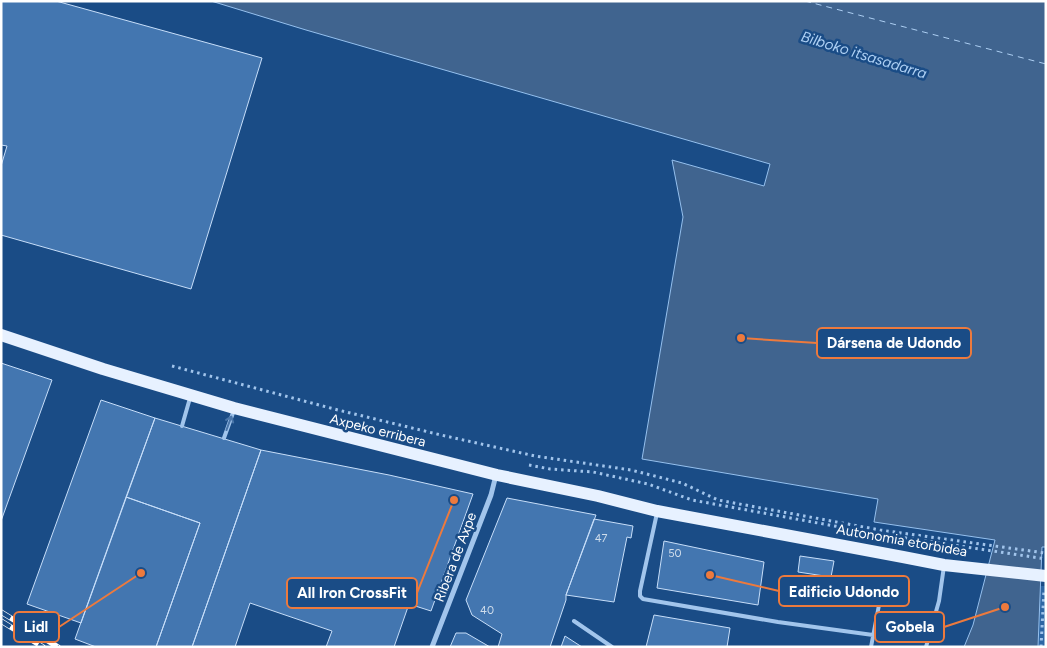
<svg xmlns="http://www.w3.org/2000/svg" width="1047" height="648" font-family="Figtree,sans-serif">
<style>
.green{fill:#2d66a4}
.water{fill:#40648f;stroke:#95c0ee}
.lines{fill:none;stroke-linecap:round;stroke-linejoin:round}
.ferry{stroke:#adcff3;stroke-width:1;stroke-dasharray:6 5;stroke-linecap:butt}
.building{fill:#4376b0;stroke:#c7def9}
.path{stroke:#a2c5ec;stroke-width:3;stroke-dasharray:2.5 4;stroke-linecap:butt}
.lane{stroke:#a2c5ec;stroke-width:4}
.street{stroke:#a2c5ec;stroke-width:5}
.primary{stroke:#e7f1ff;stroke-width:12}
.rail-casing{stroke:#fff;stroke-width:5.5}
.rail{stroke:#1a4c86;stroke-width:4;stroke-dasharray:11;stroke-linecap:butt}
.oneway{stroke:#4a76aa}
.labels{text-anchor:middle;stroke-width:5;stroke-linejoin:round;paint-order:stroke}
.number-label{font-size:11px;fill:#d0ddeb}
.street-label{font-size:14px;fill:#fff;stroke:#1a4c86}
.water-label{font-size:15px;font-style:italic;fill:#adcff3;stroke:#1a4c86}
.leader{fill:none;stroke:#ed7a3d;stroke-width:2}
.callout-dot{fill:#ed7a3d;stroke:#1a4c86;stroke-width:2}
.callout{fill:#1a4c86;stroke:#ed7a3d;stroke-width:2}
.callout-label{font-size:15px;text-anchor:middle;font-weight:bold;fill:#fff}
</style>
<rect width="100%" height="100%" fill="#1a4c86"/>
<!-- green -->
<path class="green" d="M 1040,586 L 1046,586 L 1046,647 L 1038,647 Z"/>
<!-- water -->
<path class="water" d="M 211,1 L 1046,1 L 1046,547 L 1042,547 L 1038,647 L 964,647 L 973,625 L 995,540 L 874,522 L 878,499 L 642,459 L 683,217 L 672,160 L 764,186 L 770,164 L 306,30 Z"/>
<g class="lines">
<!-- ferry -->
<path class="ferry" d="M 805,1 L 1046,64"/>
</g>
<!-- building -->
<path class="building" d="M 1,1 L 56,1 L 262,58 L 191,289 L 1,235 L 1,166 L 7,146 L 1,145 Z
M 1,363 L 52,380 L 1,521 Z
M 101,400 L 155,418 L 81,623 L 27,604 Z
M 155,418 L 261,450 L 192,647 L 156,647 L 200,523 L 126,497 Z
M 261,450 L 389,475 L 473,494 L 431,611 L 409,604 L 394,647 L 326,647 L 332,631 L 250,603 L 235,647 L 192,647 Z
M 126,497 L 200,523 L 156,647 L 96,647 L 75,639 Z
M 507,498 L 596,515 L 566,595 L 566,600 L 550,647 L 498,647 L 502,634 L 472,615 L 466,600 Z
M 594,519 L 633,526 L 631,538 L 627,537 L 614,602 L 566,595 Z
M 664,541 L 764,562 L 758,605 L 657,588 Z
M 800,556 L 834,561 L 831,577 L 798,572 Z
M 654,615 L 730,628 L 727,647 L 646,647 Z
M 456,633 L 466,633 L 490,647 L 450,647 Z
M 565,636 L 582,647 L 561,647 Z"/>
<g class="lines">
<!-- path -->
<path class="path" d="M 172,366 L 338,410 L 441,435 L 535,456 L 631,470 L 682,483 L 718,500 L 880,530 L 1045,553
M 529,465 L 550,469 L 593,472 L 648,484 L 692,500 L 873,533 L 1046,559
M 1041,647 L 1044,590"/>
<!-- lane -->
<path class="lane" d="M 182,426 L 190,398
M 224,438 L 234,410
M 657,513 L 640,591 L 640,596 L 643,599 L 778,622 L 873,635
M 574,621 L 612,647
M 871,647 L 883,584
M 926,647 L 939,601 L 944,566"/>
<!-- street -->
<path class="street" d="M 432,647 L 491,495 L 496,475"/>
<!-- primary -->
<path class="primary" d="M 1,335 L 103,369 L 234,408 L 497,475 L 598,496 L 657,511 L 903,557 L 944,565 L 1046,576"/>
<defs>
<path id="rail" d="M 1,612 L 58,647
M 1,621 L 43,647"/>
</defs>
<!-- rail casing -->
<use href="#rail" class="rail-casing"/>
<!-- rail -->
<use href="#rail" class="rail"/>
</g>
<!-- one-way arrows -->
<defs><path id="oneway-shaft" d="M-6 0H5M1.5-3L5.5 0L1.5 3" fill="none" stroke-width="1.6" stroke-linecap="round" stroke-linejoin="round" transform="scale(1.25)"/></defs>
<use class="oneway" href="#oneway-shaft" transform="translate(229 423) rotate(-70)"/>
<g class="labels">
<!-- number labels -->
<g class="number-label">
<text x="601" y="542">47</text>
<text x="675" y="557">50</text>
<text x="487" y="614">40</text>
</g>
<!-- street labels -->
<g class="street-label">
<text transform="translate(378 430) rotate(14)" y="5">Axpeko erribera</text>
<text transform="translate(902 540) rotate(10)" y="5">Autonomia etorbidea</text>
<text transform="translate(455 557) rotate(-69)" y="5">Ribera de Axpe</text>
</g>
<!-- water labels -->
<g class="water-label">
<text transform="translate(864 55) rotate(17)" y="5">Bilboko itsasadarra</text>
</g>
</g>
<!-- callouts -->
<path class="leader" d="M741 338L817 343M710 575L779 591M454 500L417 593M1005 607L944 627M141 573L59 627"/>
<g class="callout-dot">
<circle cx="741" cy="338" r="5"/>
<circle cx="710" cy="575" r="5"/>
<circle cx="454" cy="500" r="5"/>
<circle cx="1005" cy="607" r="5"/>
<circle cx="141" cy="573" r="5"/>
</g>
<g class="callout">
<rect x="817" y="328" width="154" height="30" rx="5"/>
<rect x="779" y="576" width="130" height="30" rx="5"/>
<rect x="287" y="578" width="130" height="30" rx="5"/>
<rect x="875" y="612" width="69" height="30" rx="5"/>
<rect x="14" y="612" width="45" height="30" rx="5"/>
</g>
<g class="callout-label">
<text x="894" y="348">Dársena de Udondo</text>
<text x="844" y="597">Edificio Udondo</text>
<text x="352" y="598">All Iron CrossFit</text>
<text x="910" y="632">Gobela</text>
<text x="36" y="632">Lidl</text>
</g>
<!-- border -->
<rect width="1047" height="648" fill="none" stroke="#ffffff" stroke-width="5"/>
</svg>
